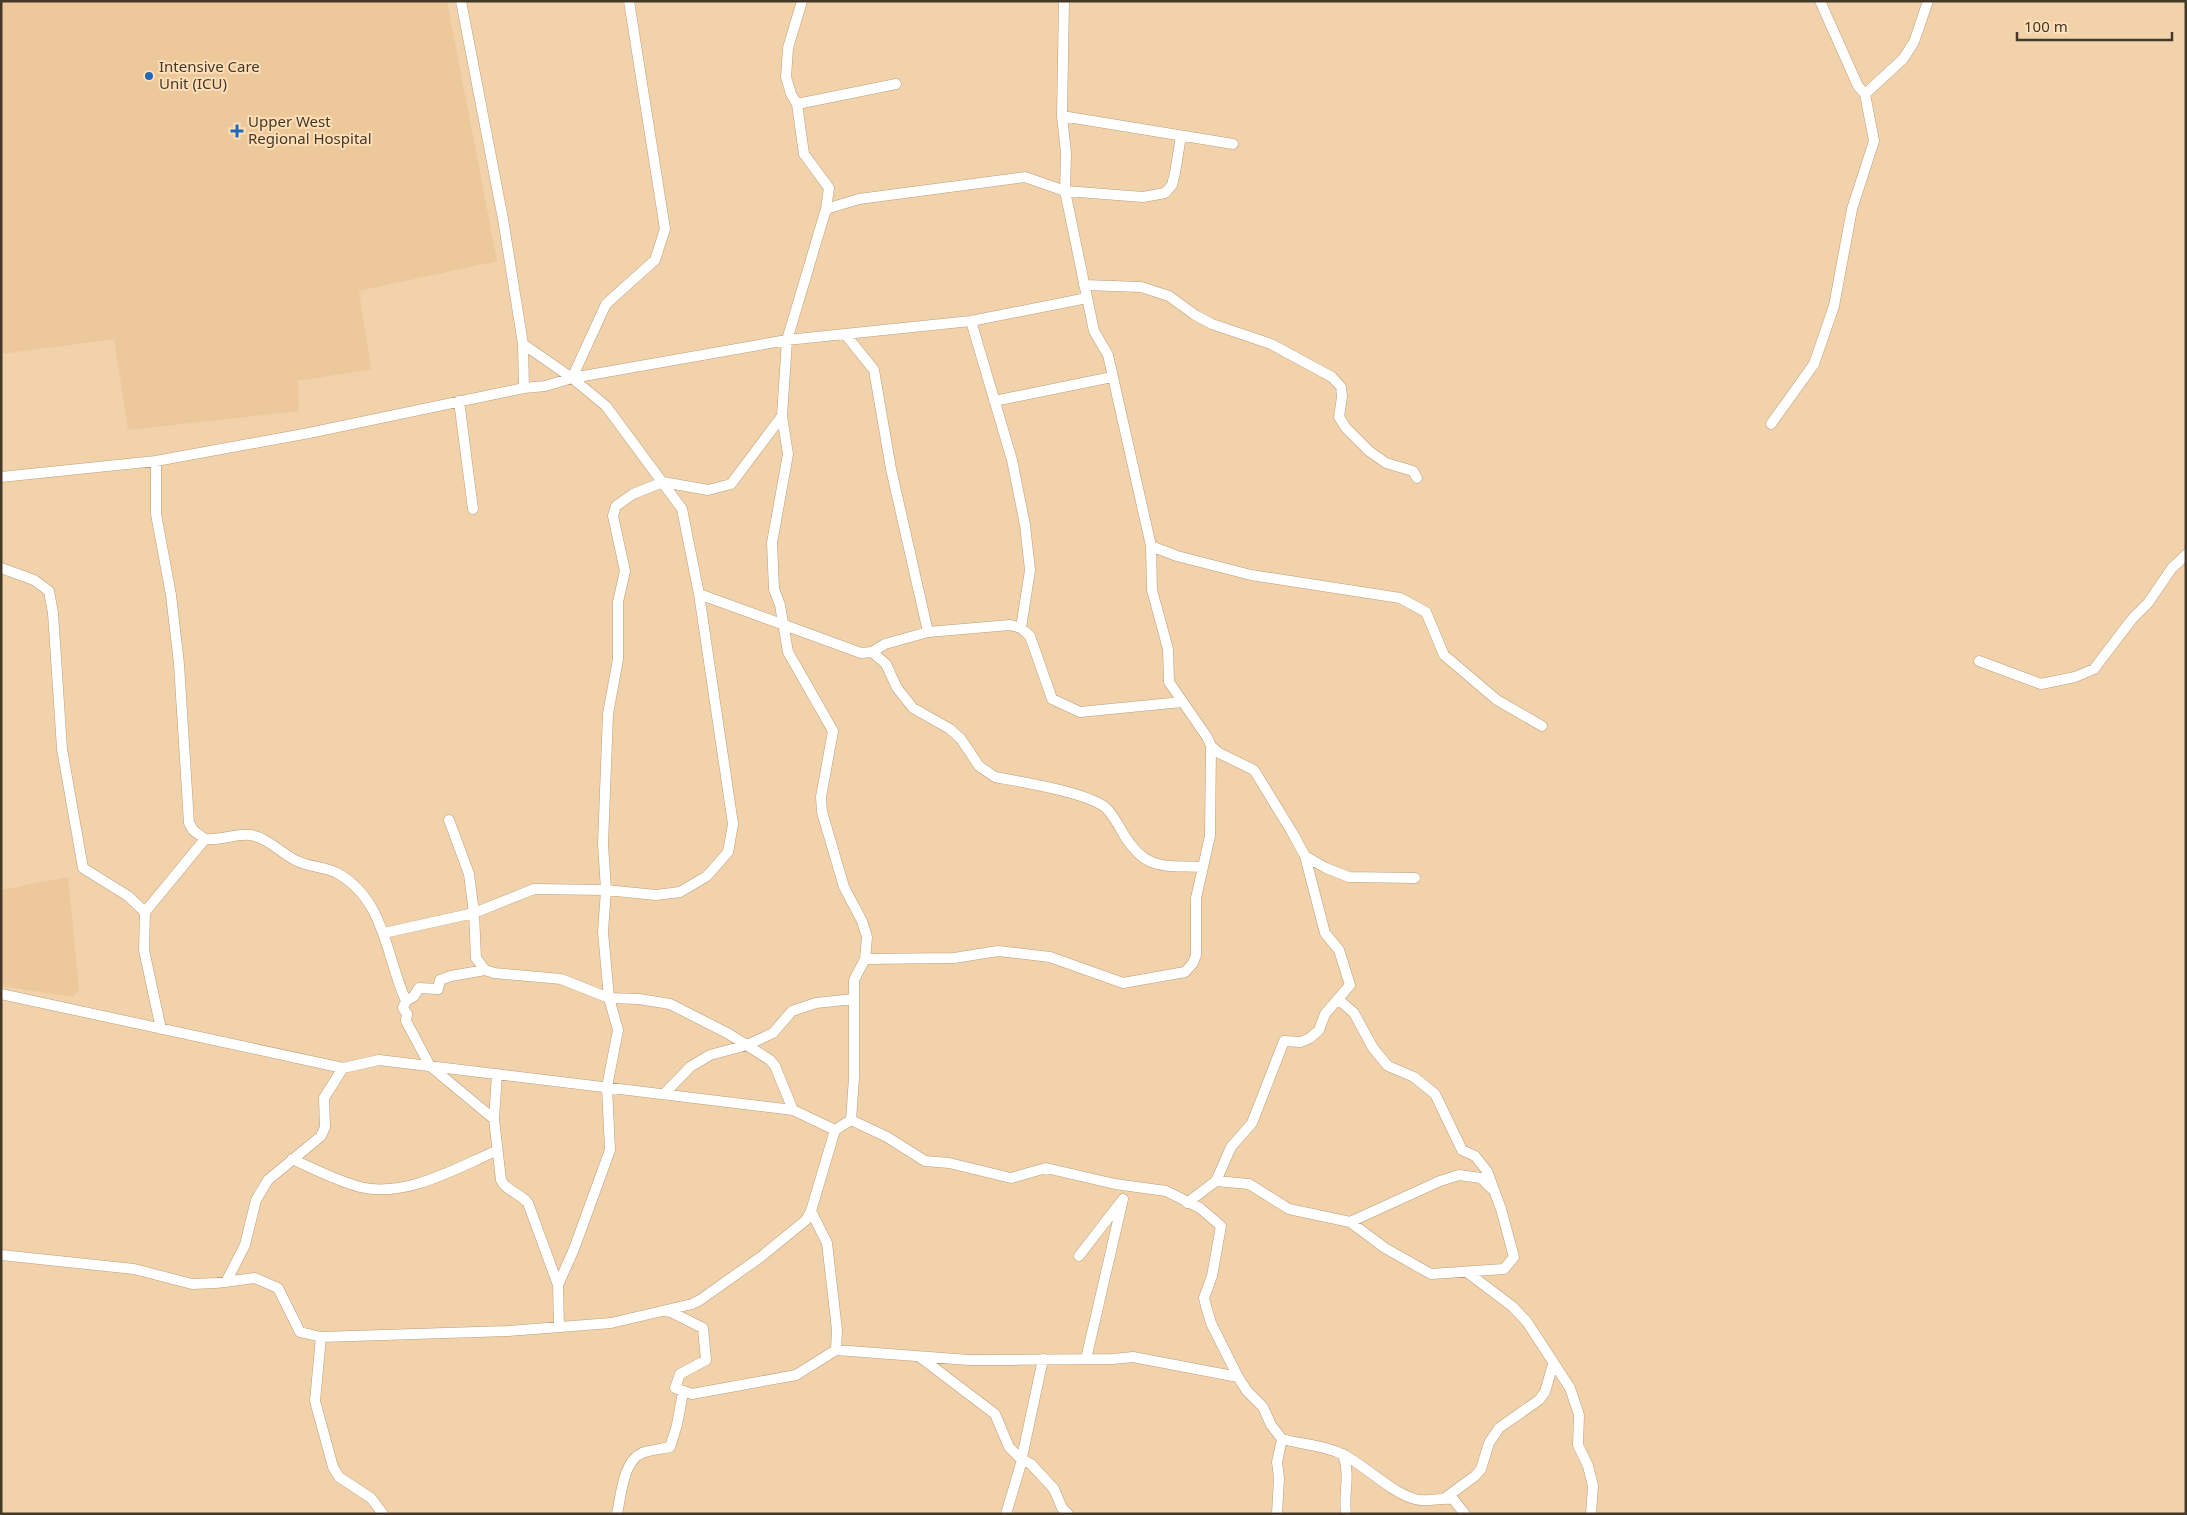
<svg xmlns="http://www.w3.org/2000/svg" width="2187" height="1515" font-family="'Noto Sans',sans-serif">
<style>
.built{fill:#ecc89b}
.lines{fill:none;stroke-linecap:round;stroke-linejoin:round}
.minor-casing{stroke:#bb9e79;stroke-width:11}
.minor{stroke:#fff;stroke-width:10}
.poi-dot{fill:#1d6bba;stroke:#fedfb8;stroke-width:2}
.labels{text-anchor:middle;stroke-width:4;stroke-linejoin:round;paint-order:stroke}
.poi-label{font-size:15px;fill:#443829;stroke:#fedfb8;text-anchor:start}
</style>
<rect width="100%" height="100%" fill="#f1d2ab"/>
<!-- built -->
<path class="built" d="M 1,1 L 447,1 L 497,261 L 359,291 L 371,369 L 298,381 L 299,411 L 128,430 L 114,339 L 1,354 Z
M 68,877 L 79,989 L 73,997 L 1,986 L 1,890 Z"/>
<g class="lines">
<defs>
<path id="minor" d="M 461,1 L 503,219 L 523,344 L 524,388
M 802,1 L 788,48 L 786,77 L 791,94 L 797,104 L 804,154 L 829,188 L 826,209 L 787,340 L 782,416 L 788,454 L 772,543 L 774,589 L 780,605 L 788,652 L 833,731 L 821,797 L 822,812 L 844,887 L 862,921 L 867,937 L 865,959 L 854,980 L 854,1078 L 851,1120
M 1064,1 L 1062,116 L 1066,153 L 1065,191 L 1094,331 L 1108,355 L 1151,546 L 1152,590 L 1168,649 L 1169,682 L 1207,737 L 1211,746 L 1219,753 L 1254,770 L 1292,832 L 1305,856 L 1325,933 L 1339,950 L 1350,985
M 1865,94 L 1903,59 L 1914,42 L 1928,1
M 797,104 L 896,84
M 1062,116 L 1233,144
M 826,209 L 859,199 L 1025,177 L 1065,191 L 1143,197 L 1165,193 L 1172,185 L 1175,173 L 1181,136
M 1084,285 L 1141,287 L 1169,296 L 1195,315 L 1212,324 L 1271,344 L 1332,377 L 1341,387 L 1342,397 L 1339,417 L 1346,428 L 1369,451 L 1386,463 L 1413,471 L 1417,478
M 971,321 L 1012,460 L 1025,525 L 1030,570 L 1021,628
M 845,334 L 874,370 L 891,469 L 928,632
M 572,378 L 606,304 L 655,260 L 665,229 L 629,1
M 459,401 L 473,509
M 994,401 L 1112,377
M 1771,424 L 1814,364 L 1834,306 L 1852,209 L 1874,141 L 1865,94 L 1858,86 L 1820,1
M 156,461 L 156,514 L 171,595 L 179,664 L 189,823 L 193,830 L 205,839
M 1,477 L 156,461 L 309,433 L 524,388 L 545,386 L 572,378 L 787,340 L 971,321 L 1087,298
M 1151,546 L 1177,556 L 1251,575 L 1400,598 L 1426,612 L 1444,655 L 1497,700 L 1542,726
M 1,568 L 34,580 L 49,591 L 53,613 L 62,749 L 83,868 L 128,896 L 145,912 L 144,950 L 161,1029
M 699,594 L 861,653 L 872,652 L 885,644 L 928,632 L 1010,625 L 1021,628 L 1030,636 L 1052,699 L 1080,712 L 1182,702
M 872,652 L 886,664 L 897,688 L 913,708 L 950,729 L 961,739 L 979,766 L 995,777 C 1022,782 1085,792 1105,807 C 1113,814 1119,826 1124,835 C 1147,872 1164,865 1203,867
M 1979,661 L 2041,684 L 2075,677 L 2094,669 L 2132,619 L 2148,603 L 2172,568 L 2186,555
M 449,820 L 469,874 L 474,913 L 476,958 L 485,970 L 494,973 L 561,979 L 609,998 L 639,999 L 670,1004 L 729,1034 L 770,1060 L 775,1066 L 793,1110
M 1305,856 L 1326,868 L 1349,877 L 1415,878
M 145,912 L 205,839 C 220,841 236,833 251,835 C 268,838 282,854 297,861 C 310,867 325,867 337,873 C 385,899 386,957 406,1001
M 384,933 L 474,913 L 534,889 L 606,890 L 656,895 L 680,892 L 707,876 L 728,852 L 733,824 L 699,594 L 682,509 L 606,406 L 572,378 L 523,344
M 865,959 L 954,958 L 998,951 L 1050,957 L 1123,983 L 1185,972 L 1193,963 L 1196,955 L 1196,898 L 1210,836 L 1211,746
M 485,970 L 451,976 L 440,980 L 438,989 L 419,988 L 414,996 L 406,1001 L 403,1008 L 407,1014 L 406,1021 L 430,1066 L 494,1119
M 1,994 L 343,1068 L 379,1060 L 793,1110 L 835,1130
M 497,1074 L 494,1119 L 501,1180 C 506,1191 520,1193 528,1203 L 558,1285
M 664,1094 L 690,1067 L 710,1055 L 747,1045 L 773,1033 L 792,1011 L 816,1003 L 854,999
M 851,1120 L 887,1137 L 925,1161 L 949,1163 L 1011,1178 L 1046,1168 L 1115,1184 L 1166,1191 L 1200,1208 L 1221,1226 L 1212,1276 L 1204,1298 L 1206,1306 L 1211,1323 L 1238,1377 L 1247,1391 L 1263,1407 L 1271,1425 L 1282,1439 L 1277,1462 L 1279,1478 L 1277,1514
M 292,1159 C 314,1169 337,1181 360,1187 C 406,1198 454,1169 496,1151
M 1187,1203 L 1216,1181 L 1231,1147 L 1252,1123 L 1284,1041 L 1301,1042 L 1310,1038 L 1319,1030 L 1325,1014 L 1350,985 L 1338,999 L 1354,1013 L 1373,1048 L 1388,1066 L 1414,1077 L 1435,1094 L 1462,1150 L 1475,1156 L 1487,1171 L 1501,1209 L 1514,1257 L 1504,1269 L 1431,1274 L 1385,1248 L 1350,1222 L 1289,1209 L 1249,1184 L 1216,1181
M 1350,1222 L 1440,1181 L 1459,1175 L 1481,1178 L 1492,1189
M 1,1255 L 134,1269 L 192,1284 L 216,1283 L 255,1278 L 278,1288 L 300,1332 L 321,1337 L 508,1331 L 611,1323 L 692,1304 L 700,1300 L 762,1256 L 806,1220 L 811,1211 L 835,1130 L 851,1120
M 1079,1256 L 1120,1203
M 1467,1272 L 1513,1307 L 1527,1322 L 1570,1388 L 1579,1415 L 1578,1445 L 1588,1466 L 1593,1486 L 1591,1514
M 226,1282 L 245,1245 L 256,1200 L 268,1180 L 321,1136 L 325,1127 L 324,1098 L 343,1068
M 664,1311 L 671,1312 L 703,1328 L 706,1360 L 680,1374 L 675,1388 L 692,1394 L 796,1375 L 836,1350 L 837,1330 L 827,1243 L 811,1211
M 559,1326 L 558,1285 L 574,1249 L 610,1150 L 607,1087 L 618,1030 L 609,998 L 603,932 L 606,890 L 603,844 L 608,714 L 618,659 L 618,602 L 625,571 L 613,516 L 616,506 L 633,494 L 663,482 L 708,490 L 731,484 L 782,416
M 321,1337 L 315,1401 L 333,1467 L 339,1477 L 371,1498 L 383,1514
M 836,1350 L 969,1360 L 1113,1359 L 1133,1357 L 1238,1377
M 920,1357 L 995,1414 L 1009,1447 L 1021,1459 L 1031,1464 L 1054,1489 L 1062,1508 L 1068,1514
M 1086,1359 L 1123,1199
M 1282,1439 C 1304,1445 1325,1445 1346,1456 C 1366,1467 1394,1494 1415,1499 C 1427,1503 1440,1497 1453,1499 L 1465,1514
M 1343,1454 C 1351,1479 1343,1490 1346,1514
M 1445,1498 L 1475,1476 L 1481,1469 L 1489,1443 L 1499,1428 L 1539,1400 L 1545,1392 L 1553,1364
M 617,1514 C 621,1496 623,1461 642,1453 C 650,1450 661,1449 670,1447 L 677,1425 L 683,1392
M 1006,1514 L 1020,1467 L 1043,1359"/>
</defs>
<!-- minor casing -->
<use href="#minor" class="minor-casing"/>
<!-- minor -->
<use href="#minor" class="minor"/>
</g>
<!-- markers -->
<g class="poi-dot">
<circle cx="149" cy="76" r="5"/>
<path d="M234.5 123.5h5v5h5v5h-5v5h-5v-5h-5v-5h5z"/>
</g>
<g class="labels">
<!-- poi labels -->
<g class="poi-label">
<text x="159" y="72">Intensive Care<tspan x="159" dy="17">Unit (ICU)</tspan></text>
<text x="248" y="127">Upper West<tspan x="248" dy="17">Regional Hospital</tspan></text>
</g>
</g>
<!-- border -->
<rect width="2187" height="1515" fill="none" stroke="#443829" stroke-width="5"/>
<!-- scale -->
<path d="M2017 32v8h155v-8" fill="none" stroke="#443829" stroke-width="2.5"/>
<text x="2024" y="32" font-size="15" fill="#443829" stroke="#fedfb8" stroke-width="4" paint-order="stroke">100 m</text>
</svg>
